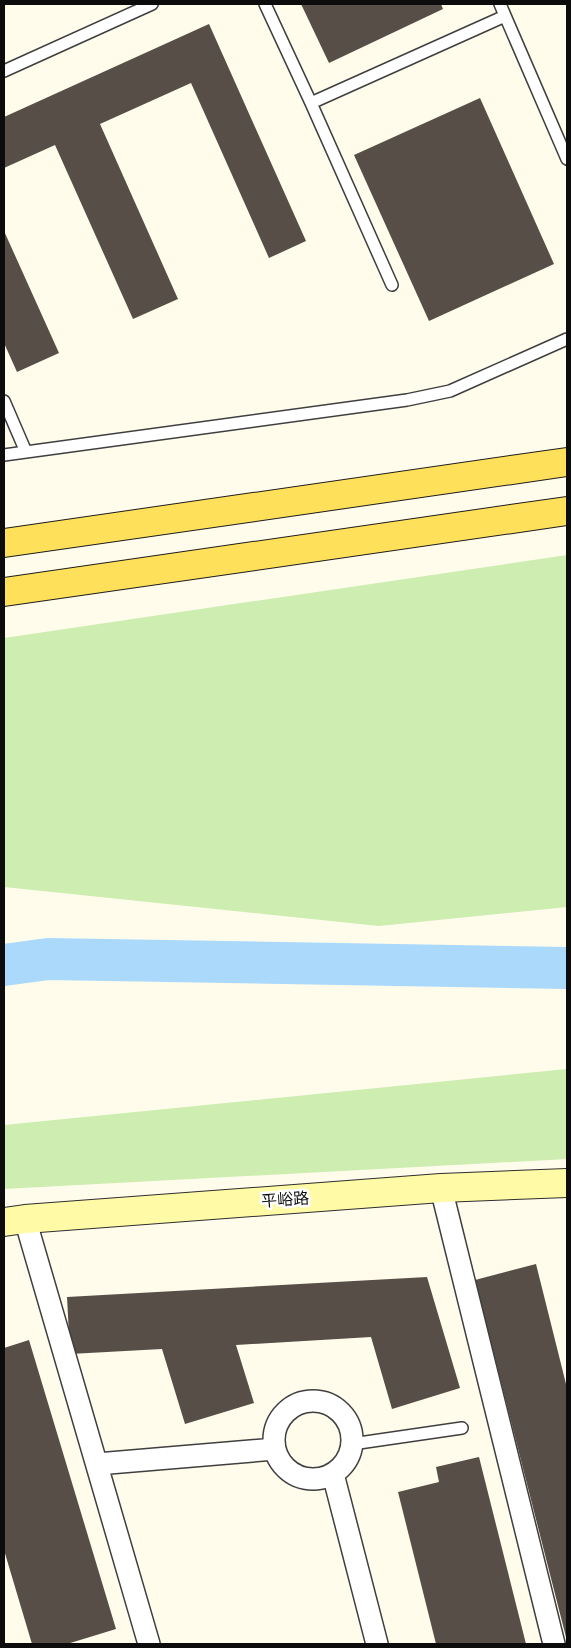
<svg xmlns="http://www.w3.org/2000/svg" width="571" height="1648" font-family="'Times New Roman','Noto Sans SC',serif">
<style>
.green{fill:#cdedb1}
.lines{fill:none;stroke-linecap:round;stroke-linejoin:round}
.river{stroke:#aad9fc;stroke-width:42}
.building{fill:#564e47}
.lane-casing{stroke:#3f3f3f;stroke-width:14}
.street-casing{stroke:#3f3f3f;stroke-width:24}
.secondary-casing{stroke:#2e2e2e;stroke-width:30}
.primary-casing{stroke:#1d1d1d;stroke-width:30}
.lane{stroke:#fff;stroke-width:11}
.street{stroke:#fff;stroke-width:21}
.secondary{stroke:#fffaa6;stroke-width:28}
.primary{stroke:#ffe05b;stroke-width:28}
.labels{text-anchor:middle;stroke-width:5;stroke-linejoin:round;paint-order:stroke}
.street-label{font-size:16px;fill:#0c0c0c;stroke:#fff}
</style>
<rect width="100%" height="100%" fill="#fffceb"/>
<!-- green -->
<path class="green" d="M 567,555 L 567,907 L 379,926 L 4,887 L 4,638 Z
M 567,1069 L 567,1159 L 4,1189 L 4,1125 Z"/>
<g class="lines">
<!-- river -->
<path class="river" d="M 4,965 L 48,959 L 567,968"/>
</g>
<!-- building -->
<path class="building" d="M 301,4 L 441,4 L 443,9 L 329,63 Z
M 209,24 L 306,241 L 269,258 L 191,83 L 100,124 L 178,299 L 133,319 L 55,145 L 4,168 L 4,117 Z
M 480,98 L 554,264 L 429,321 L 354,155 Z
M 4,231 L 59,353 L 17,372 L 4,343 Z
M 536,1264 L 567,1388 L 567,1641 L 475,1280 Z
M 427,1277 L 460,1388 L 392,1409 L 371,1337 L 236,1345 L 254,1403 L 185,1424 L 162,1349 L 70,1354 L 67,1297 Z
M 29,1340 L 116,1629 L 67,1644 L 32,1644 L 4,1550 L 4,1348 Z
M 479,1457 L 526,1644 L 436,1644 L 398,1492 L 439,1482 L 436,1467 Z"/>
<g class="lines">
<defs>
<path id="lane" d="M 265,4 L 311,103 L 392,285
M 500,4 L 567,159
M 4,71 L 152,4
M 311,103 L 505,16
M 4,401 L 26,452
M 4,455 L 407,400 L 450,391 L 567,339
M 352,1444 L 462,1428"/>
<path id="street" d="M 441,1188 L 554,1644
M 25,1219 L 149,1644
M274 1440a39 39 0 1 1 78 0a39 39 0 1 1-78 0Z
M 97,1464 L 275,1449
M 333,1474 L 377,1644"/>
<path id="secondary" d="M 4,1222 L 25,1219 L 441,1188 L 567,1183"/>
<path id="primary" d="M 4,543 L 567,462
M 4,592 L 567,511"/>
</defs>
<!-- lane casing -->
<use href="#lane" class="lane-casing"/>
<!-- street casing -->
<use href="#street" class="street-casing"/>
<!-- secondary casing -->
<use href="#secondary" class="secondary-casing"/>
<!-- primary casing -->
<use href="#primary" class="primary-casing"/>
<!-- lane -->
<use href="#lane" class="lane"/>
<!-- street -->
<use href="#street" class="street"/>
<!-- secondary -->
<use href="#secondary" class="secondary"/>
<!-- primary -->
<use href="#primary" class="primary"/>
</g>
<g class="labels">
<!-- street labels -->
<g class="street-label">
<text transform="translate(285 1199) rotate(-4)" y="6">平峪路</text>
</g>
</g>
<!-- border -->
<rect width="571" height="1648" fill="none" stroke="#0c0c0c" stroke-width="10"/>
</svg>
